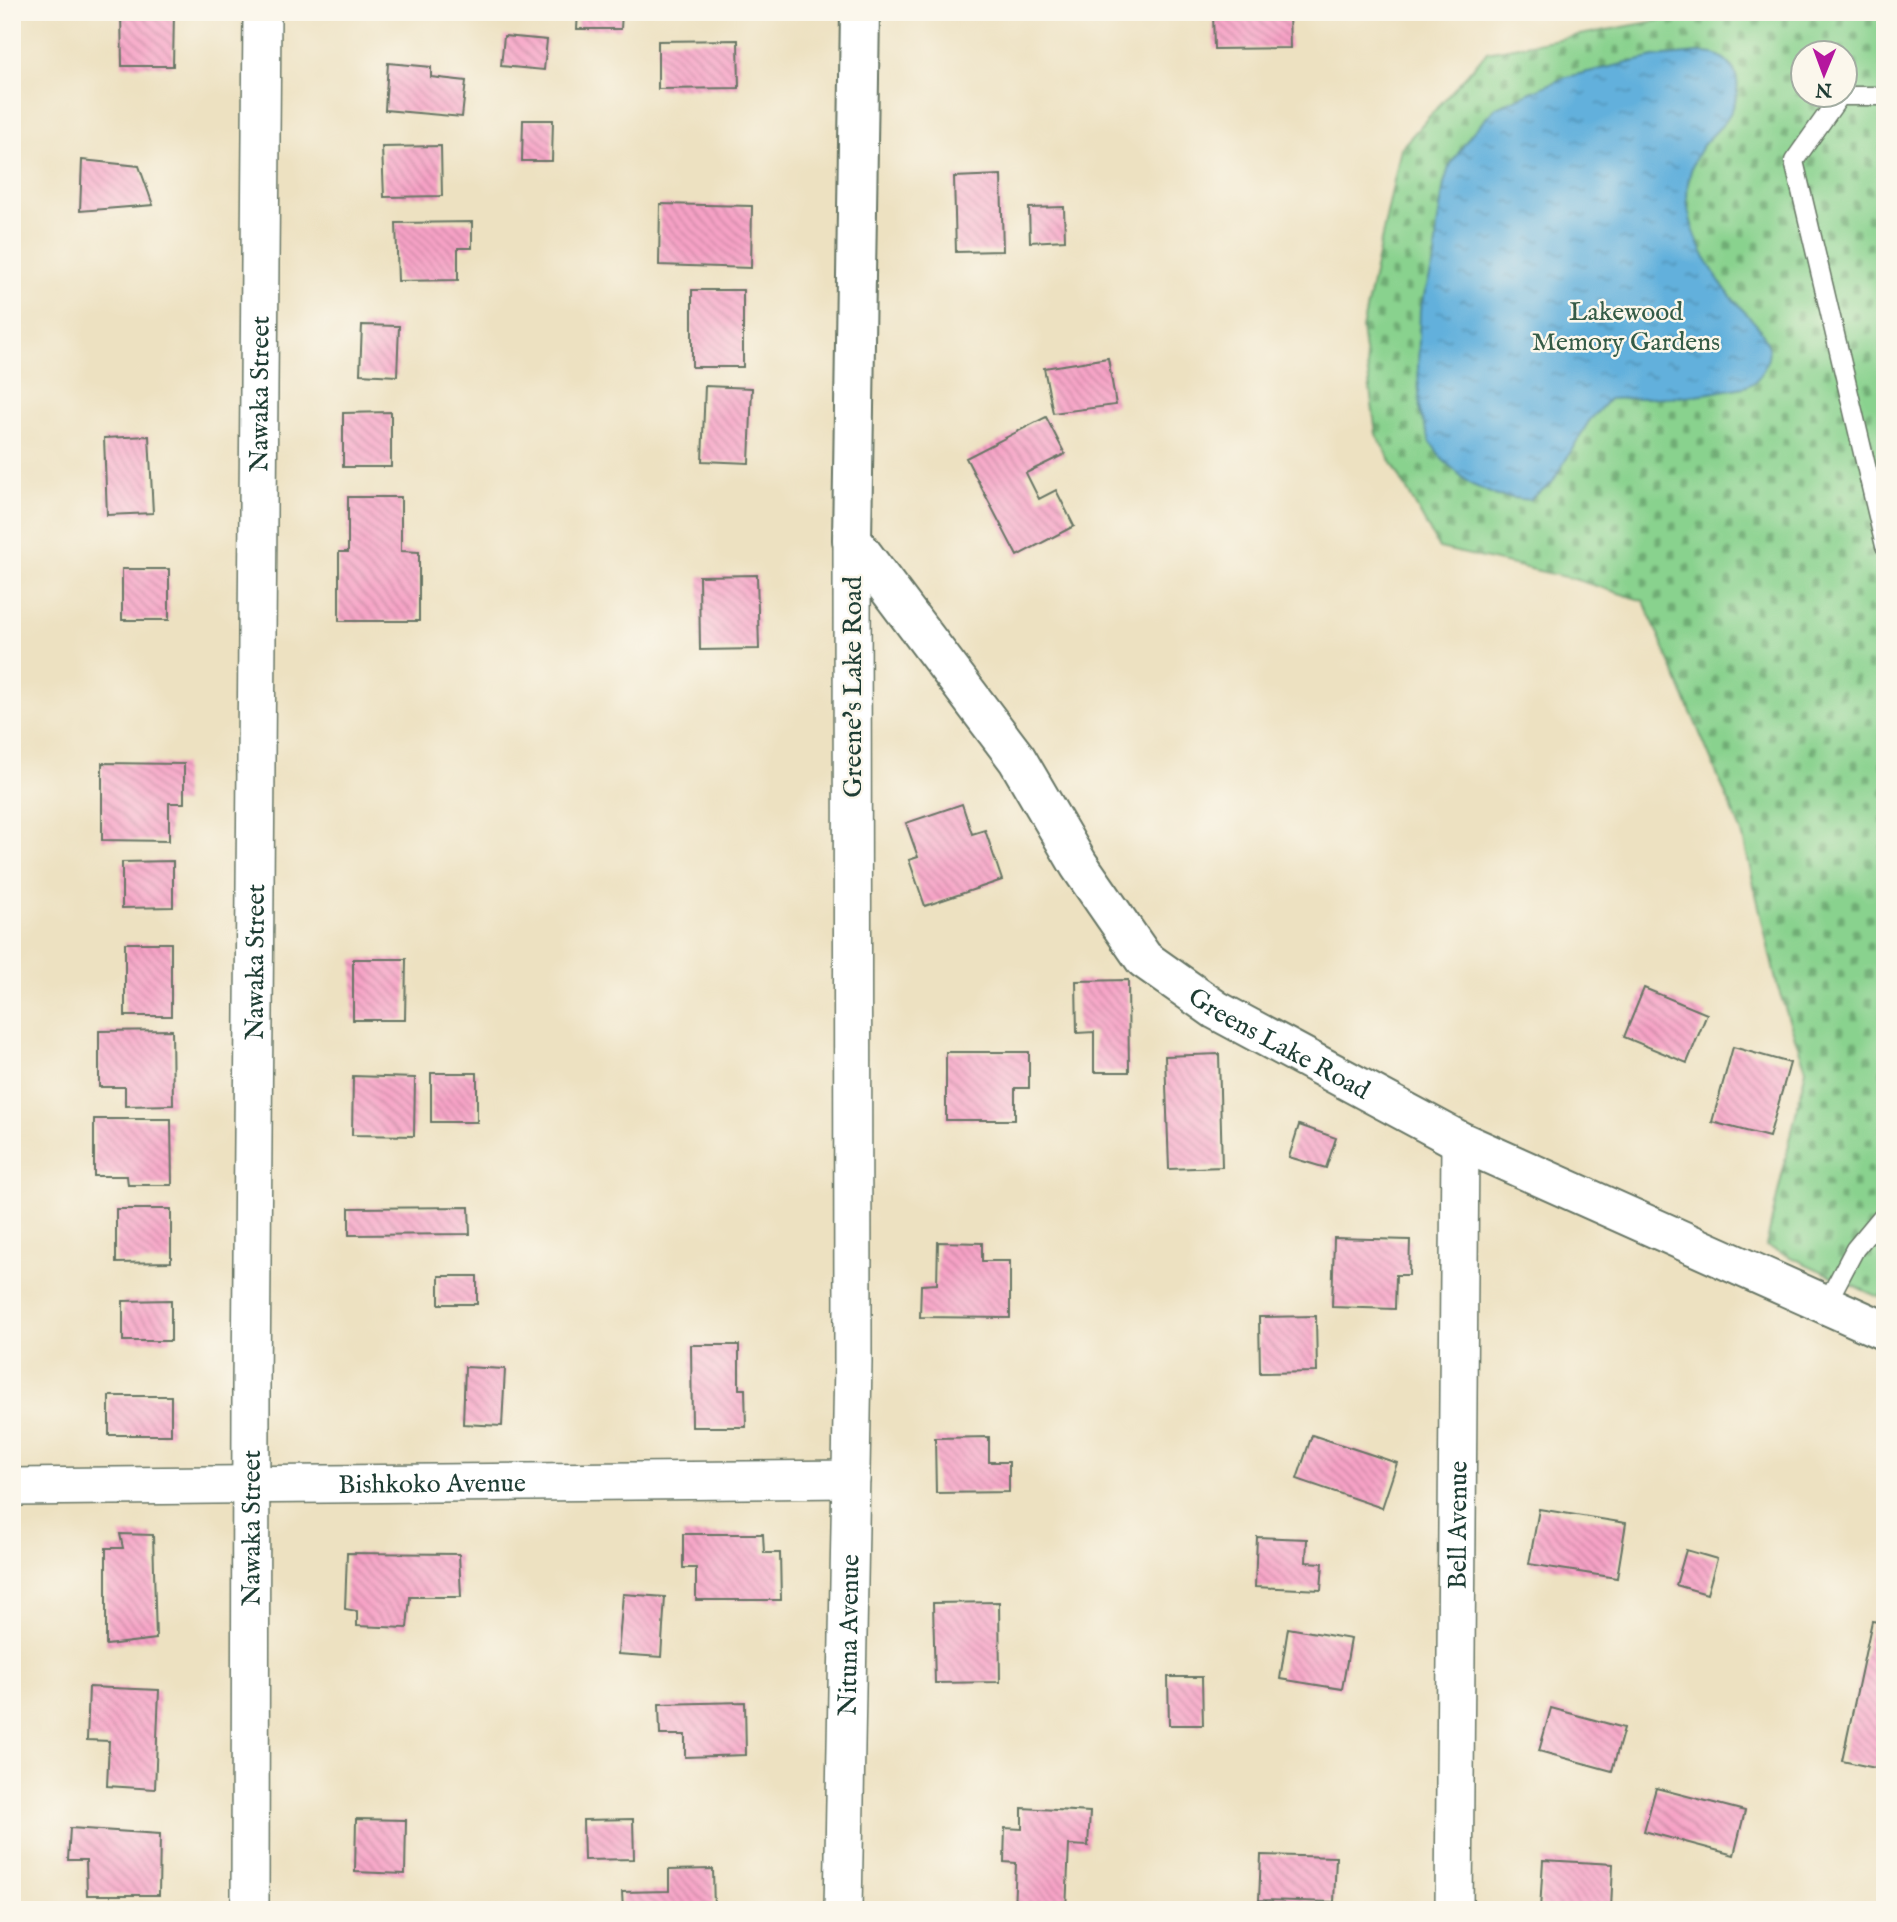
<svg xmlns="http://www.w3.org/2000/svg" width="1897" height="1922" font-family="'IM FELL English',serif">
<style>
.cemetery{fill:url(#cemetery-stones);stroke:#548861;stroke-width:2;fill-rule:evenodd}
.water{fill:url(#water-ripples);stroke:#407688;stroke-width:2}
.building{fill:url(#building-back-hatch)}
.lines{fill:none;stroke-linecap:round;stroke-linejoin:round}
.service-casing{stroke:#677665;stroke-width:21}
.minor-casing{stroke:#677665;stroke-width:40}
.tertiary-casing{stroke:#677665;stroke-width:42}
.service{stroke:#fff;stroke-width:18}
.minor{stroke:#fff;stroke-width:37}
.tertiary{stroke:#fff;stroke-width:38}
.labels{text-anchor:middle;stroke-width:5;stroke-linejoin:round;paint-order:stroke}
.park-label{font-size:26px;fill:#345b46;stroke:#fbf7ec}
.street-label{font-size:26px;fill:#1f3d34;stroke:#fbf7ec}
</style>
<defs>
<pattern id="cemetery-stones" width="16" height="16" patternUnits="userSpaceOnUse" patternTransform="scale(1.75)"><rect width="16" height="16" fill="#89d28e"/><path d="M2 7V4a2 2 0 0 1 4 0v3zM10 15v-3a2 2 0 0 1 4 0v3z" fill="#6fac75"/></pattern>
<pattern id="water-ripples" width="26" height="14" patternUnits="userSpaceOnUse" patternTransform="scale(1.75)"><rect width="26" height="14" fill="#62b0dc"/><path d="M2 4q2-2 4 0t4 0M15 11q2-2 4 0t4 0" fill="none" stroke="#5090b3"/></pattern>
<pattern id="building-back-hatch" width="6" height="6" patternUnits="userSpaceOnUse" patternTransform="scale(1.75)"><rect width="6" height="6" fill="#f7a2c6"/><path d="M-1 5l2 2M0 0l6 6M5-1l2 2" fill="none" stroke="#c785a2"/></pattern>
</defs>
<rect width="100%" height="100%" fill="#fbf7ec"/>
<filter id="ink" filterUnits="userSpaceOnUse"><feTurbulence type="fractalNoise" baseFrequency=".0143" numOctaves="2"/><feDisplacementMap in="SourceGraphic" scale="14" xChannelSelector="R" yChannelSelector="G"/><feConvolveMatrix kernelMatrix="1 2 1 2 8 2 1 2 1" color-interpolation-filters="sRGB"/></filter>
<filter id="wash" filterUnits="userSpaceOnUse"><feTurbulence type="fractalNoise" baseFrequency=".00686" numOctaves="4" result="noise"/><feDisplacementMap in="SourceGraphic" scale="28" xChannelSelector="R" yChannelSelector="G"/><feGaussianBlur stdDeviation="1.57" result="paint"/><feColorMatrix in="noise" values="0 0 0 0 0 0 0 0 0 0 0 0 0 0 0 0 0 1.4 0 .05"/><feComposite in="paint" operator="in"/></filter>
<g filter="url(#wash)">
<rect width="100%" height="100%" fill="#ede1c1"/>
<!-- cemetery -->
<path class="cemetery" d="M 1704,12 L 1885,12 L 1885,1300 L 1766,1246 L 1806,1069 L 1777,985 L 1742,833 L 1644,601 L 1574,579 L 1439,548 L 1376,434 L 1362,329 L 1401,148 L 1487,52 ZM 1802,52 L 1844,52 L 1844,94 L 1802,94 Z"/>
<!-- water -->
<path class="water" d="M 1698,53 C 1705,53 1714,53 1719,56 C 1745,70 1740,100 1726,120 C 1719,130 1708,138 1701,148 C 1696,156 1691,169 1689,178 C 1679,221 1713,278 1741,308 C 1751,319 1764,330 1768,346 C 1771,360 1760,381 1747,386 C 1740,388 1733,389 1726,390 C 1684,399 1651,397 1609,399 L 1589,421 L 1552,483 L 1529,500 L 1497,496 L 1470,484 L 1442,459 L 1430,441 L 1420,412 L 1418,369 L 1420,309 L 1435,259 L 1437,227 L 1444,184 L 1449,167 L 1471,134 L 1496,107 L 1566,77 L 1654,57 Z"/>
<g id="blocks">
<!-- building -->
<path class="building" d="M 121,12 L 174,12 L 173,66 L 122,66 Z
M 578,12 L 622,12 L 621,29 L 577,29 Z
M 1213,12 L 1289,12 L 1290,48 L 1214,49 Z
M 504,36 L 547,40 L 544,70 L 501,66 Z
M 738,40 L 739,88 L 658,89 L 658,41 Z
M 388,63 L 431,67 L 431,77 L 466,81 L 462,117 L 385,110 Z
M 523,120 L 553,120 L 552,161 L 522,161 Z
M 441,146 L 442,196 L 384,197 L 382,147 Z
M 82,160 L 139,166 L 153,205 L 80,211 Z
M 1001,175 L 1003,251 L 956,252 L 954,177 Z
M 660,204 L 752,206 L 751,268 L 659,265 Z
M 1064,207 L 1065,240 L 1030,242 L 1029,208 Z
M 472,222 L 472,248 L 458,248 L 458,280 L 398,281 L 396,223 Z
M 692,290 L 743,290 L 743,367 L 692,367 Z
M 362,325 L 399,326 L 397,376 L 360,374 Z
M 1108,358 L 1116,405 L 1053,413 L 1044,368 Z
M 705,386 L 752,388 L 749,463 L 702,461 Z
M 391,412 L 391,467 L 343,467 L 343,413 Z
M 1046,417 L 1065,454 L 1026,473 L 1039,499 L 1056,490 L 1074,526 L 1017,556 L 966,458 Z
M 149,436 L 153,513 L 107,515 L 104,438 Z
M 348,497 L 401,497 L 401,551 L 419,552 L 419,621 L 339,621 L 339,552 L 348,552 Z
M 122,569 L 169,569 L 169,620 L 122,620 Z
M 757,575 L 759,649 L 700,650 L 699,576 Z
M 102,763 L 184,764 L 184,803 L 169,803 L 169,841 L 102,840 Z
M 962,804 L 972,834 L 985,830 L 1002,880 L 925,906 L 909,860 L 918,857 L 906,823 Z
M 173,861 L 173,907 L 122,908 L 122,862 Z
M 125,943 L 171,943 L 171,1016 L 125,1016 Z
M 353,959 L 406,959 L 405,1020 L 353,1020 Z
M 1128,980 L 1129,1072 L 1094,1072 L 1094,1032 L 1077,1033 L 1076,981 Z
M 1644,988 L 1707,1014 L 1687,1063 L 1624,1037 Z
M 172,1030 L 173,1105 L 125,1106 L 125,1087 L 99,1087 L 99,1031 Z
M 1733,1047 L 1790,1063 L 1769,1137 L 1712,1122 Z
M 946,1052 L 1029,1052 L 1029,1088 L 1015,1088 L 1015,1120 L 946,1120 Z
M 1219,1054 L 1222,1167 L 1169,1169 L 1165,1056 Z
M 431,1073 L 477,1073 L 477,1122 L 431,1122 Z
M 353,1076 L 415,1078 L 414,1136 L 352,1135 Z
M 94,1119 L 171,1119 L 172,1185 L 128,1185 L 127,1176 L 94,1176 Z
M 1299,1125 L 1336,1138 L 1326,1168 L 1289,1157 Z
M 469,1207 L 470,1234 L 349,1235 L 349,1208 Z
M 116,1209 L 171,1209 L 171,1262 L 116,1263 Z
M 1334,1238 L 1410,1240 L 1409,1275 L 1396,1275 L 1395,1309 L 1332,1307 Z
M 938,1242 L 982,1243 L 982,1261 L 1010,1261 L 1010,1318 L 920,1317 L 921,1285 L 937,1284 Z
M 439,1276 L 477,1276 L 477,1304 L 439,1304 Z
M 171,1300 L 171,1341 L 123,1341 L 123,1301 Z
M 1316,1316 L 1317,1372 L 1260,1373 L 1259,1317 Z
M 691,1345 L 739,1345 L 739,1389 L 745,1389 L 746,1427 L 692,1427 Z
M 465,1367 L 505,1369 L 502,1426 L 463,1424 Z
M 109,1396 L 171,1396 L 171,1435 L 109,1435 Z
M 1312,1435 L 1397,1463 L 1382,1508 L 1297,1479 Z
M 989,1437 L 989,1462 L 1009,1462 L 1009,1492 L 936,1493 L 935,1438 Z
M 1539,1509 L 1626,1523 L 1617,1578 L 1529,1564 Z
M 120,1534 L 153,1535 L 156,1639 L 106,1645 L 106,1548 L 123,1548 Z
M 683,1534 L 763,1534 L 764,1553 L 780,1553 L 781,1600 L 696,1600 L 696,1568 L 683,1568 Z
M 1257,1537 L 1307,1539 L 1306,1562 L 1323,1563 L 1321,1590 L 1255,1587 Z
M 1686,1550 L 1717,1559 L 1707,1594 L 1676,1585 Z
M 347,1553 L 459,1554 L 461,1597 L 410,1597 L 407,1628 L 357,1626 L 357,1611 L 345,1609 Z
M 623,1594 L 665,1597 L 661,1657 L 618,1654 Z
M 999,1602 L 1000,1682 L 935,1683 L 933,1603 Z
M 1872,1621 L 1885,1623 L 1885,1770 L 1842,1761 Z
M 1288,1628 L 1351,1639 L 1342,1689 L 1280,1679 Z
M 1168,1677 L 1202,1677 L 1203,1725 L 1169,1725 Z
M 89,1687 L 159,1690 L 155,1789 L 107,1786 L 109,1741 L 87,1740 Z
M 745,1702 L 746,1755 L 685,1757 L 685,1735 L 660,1735 L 659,1704 Z
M 1551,1708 L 1624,1728 L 1612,1771 L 1539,1751 Z
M 1656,1788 L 1745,1811 L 1734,1855 L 1644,1831 Z
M 1022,1808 L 1090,1812 L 1088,1846 L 1069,1845 L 1066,1910 L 1014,1910 L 1016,1863 L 1004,1862 L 1005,1828 L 1022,1829 Z
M 356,1819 L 406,1820 L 405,1874 L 355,1872 Z
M 633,1819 L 634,1859 L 584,1860 L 583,1820 Z
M 70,1828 L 160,1834 L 159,1895 L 87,1895 L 86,1860 L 68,1860 Z
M 1261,1855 L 1336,1857 L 1334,1902 L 1259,1900 Z
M 1543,1860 L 1613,1864 L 1611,1910 L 1540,1910 Z
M 713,1869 L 714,1910 L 623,1910 L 622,1892 L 669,1891 L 669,1870 Z"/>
</g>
</g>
<g filter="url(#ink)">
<use href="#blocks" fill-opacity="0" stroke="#677665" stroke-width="2"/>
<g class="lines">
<defs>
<path id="service" d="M 1885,96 L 1840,96 L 1794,161 L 1885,546
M 1826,1304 L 1855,1249 L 1885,1213"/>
<g id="minor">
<path id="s1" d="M 12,1487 L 851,1479"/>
<path id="s2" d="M 250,1910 L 251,1387 L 262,12"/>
<path id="s3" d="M 843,1910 L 853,1361 L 852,540"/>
<path id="s4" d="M 1454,1910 L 1460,1141"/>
</g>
<g id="tertiary">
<path id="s5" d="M 860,12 L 852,540 L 1017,759 L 1079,865 L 1144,959 L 1216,1010 L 1460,1141 L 1885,1331"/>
</g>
</defs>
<!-- service casing -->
<use href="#service" class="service-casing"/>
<!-- minor casing -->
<use href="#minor" class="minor-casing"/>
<!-- tertiary casing -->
<use href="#tertiary" class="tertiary-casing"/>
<!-- service -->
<use href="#service" class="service"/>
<!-- minor -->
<use href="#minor" class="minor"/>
<!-- tertiary -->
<use href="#tertiary" class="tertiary"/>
</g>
</g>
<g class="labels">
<!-- park labels -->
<g class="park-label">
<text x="1626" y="320">Lakewood<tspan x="1626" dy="30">Memory Gardens</tspan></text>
</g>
<!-- street labels -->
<g class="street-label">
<text dy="9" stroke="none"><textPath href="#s2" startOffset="1516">Nawaka Street</textPath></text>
<text transform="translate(852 687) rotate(-90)" y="9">Greene's Lake Road</text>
<text dy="9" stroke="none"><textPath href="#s2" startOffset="948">Nawaka Street</textPath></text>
<text dy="9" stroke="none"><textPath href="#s5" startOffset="1199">Greens Lake Road</textPath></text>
<text dy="9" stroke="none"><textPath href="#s1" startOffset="420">Bishkoko Avenue</textPath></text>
<text dy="9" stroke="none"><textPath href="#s4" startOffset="385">Bell Avenue</textPath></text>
<text dy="9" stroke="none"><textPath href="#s2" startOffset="382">Nawaka Street</textPath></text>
<text dy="9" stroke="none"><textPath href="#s3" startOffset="275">Nituna Avenue</textPath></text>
</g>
</g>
<!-- margin -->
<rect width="1897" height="1922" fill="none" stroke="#fbf7ec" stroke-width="42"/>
<!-- north arrow -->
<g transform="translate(1824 74) rotate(181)"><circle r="33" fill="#fbf7ec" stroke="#a3ada2" stroke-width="2"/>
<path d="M0-5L12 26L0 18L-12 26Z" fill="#b5179e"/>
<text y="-10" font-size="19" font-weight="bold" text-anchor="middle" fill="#1f3d34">N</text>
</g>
</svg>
